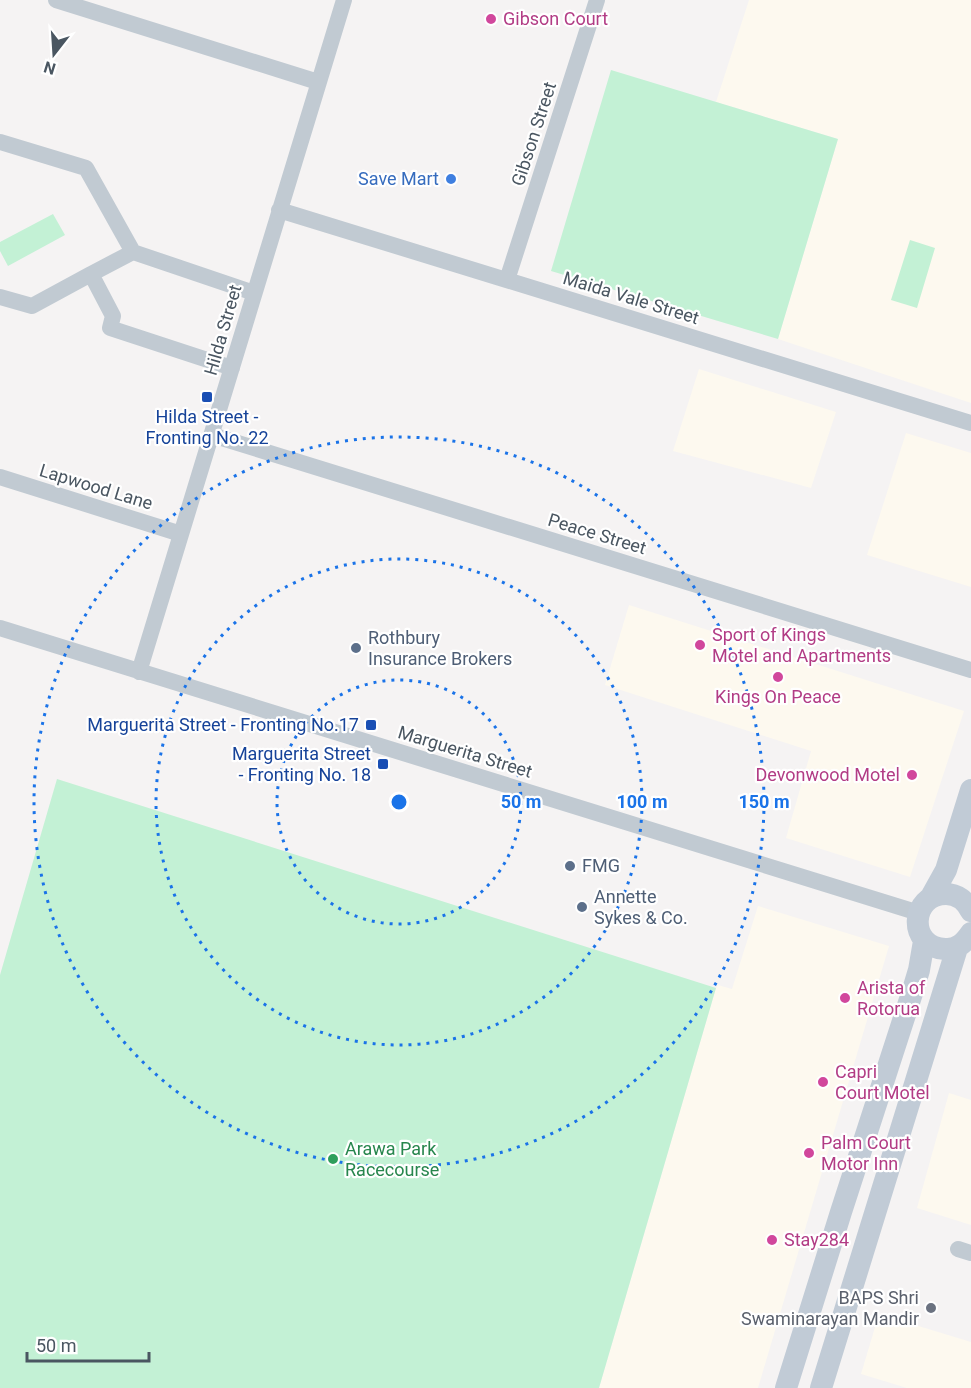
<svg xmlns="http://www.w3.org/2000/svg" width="971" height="1388" font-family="Roboto,sans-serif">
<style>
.commercial{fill:#fdf9ef}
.green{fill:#c3f1d5}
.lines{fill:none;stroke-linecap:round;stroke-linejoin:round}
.minor{stroke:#c1cad2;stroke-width:16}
.secondary{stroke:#c1cbd6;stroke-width:22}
.ring{fill:none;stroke:#1a73e8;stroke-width:3;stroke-dasharray:3 6}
.hotel-dot{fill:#d1479c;stroke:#fff;stroke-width:2}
.shop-dot{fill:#3f7fe0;stroke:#fff;stroke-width:2}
.transit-dot{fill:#1a4fb4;stroke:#fff;stroke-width:2}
.service-dot{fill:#5c6f8a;stroke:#fff;stroke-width:2}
.leisure-dot{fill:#2e9e5b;stroke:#fff;stroke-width:2}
.worship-dot{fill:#6b7280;stroke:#fff;stroke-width:2}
.labels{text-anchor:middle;stroke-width:4.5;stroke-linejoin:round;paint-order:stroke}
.hotel-label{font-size:18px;fill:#b23c85;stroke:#fff;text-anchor:start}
.street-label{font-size:18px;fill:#4a5661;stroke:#fff}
.shop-label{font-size:18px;fill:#366cbe;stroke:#fff;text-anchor:end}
.transit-label{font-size:18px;fill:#164399;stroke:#fff;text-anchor:end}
.service-label{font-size:18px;fill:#4e5e75;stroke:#fff;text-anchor:start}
.leisure-label{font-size:18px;fill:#27864d;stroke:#fff;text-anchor:start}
.worship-label{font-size:18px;fill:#5b616d;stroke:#fff;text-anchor:end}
.centre{fill:#1a73e8;stroke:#fff;stroke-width:3}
.ring-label{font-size:18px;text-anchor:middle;font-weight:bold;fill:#1a73e8;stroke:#fff;stroke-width:4.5;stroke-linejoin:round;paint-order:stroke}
</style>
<rect width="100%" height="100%" fill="#f5f3f3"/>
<!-- commercial -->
<path class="commercial" d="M 749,0 L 971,0 L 971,403 L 778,339 L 838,139 L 716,102 Z
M 699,369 L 836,412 L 811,488 L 673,451 Z
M 906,433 L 971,453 L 971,587 L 867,555 Z
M 629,605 L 964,711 L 910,877 L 786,838 L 811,751 L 605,685 Z
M 758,906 L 889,946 L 758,1388 L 599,1388 L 716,988 L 718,985 L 732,989 Z
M 949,1093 L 971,1100 L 971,1225 L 917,1208 Z
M 879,1314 L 971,1342 L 971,1388 L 907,1388 L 861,1374 Z"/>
<!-- green -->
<path class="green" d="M 611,70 L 838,139 L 778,339 L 551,271 Z
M 53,214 L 65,235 L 8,266 L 0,251 L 0,242 Z
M 910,240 L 935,248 L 917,308 L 891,300 Z
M 57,779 L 716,988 L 599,1388 L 0,1388 L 0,975 Z"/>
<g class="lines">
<!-- minor -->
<path class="minor" d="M 56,0 L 318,82
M 0,142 L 86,168 L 133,252 L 254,293
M 279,210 L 971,423
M 91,274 L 133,252
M 507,280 L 597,0
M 0,297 L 32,306 L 91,274 L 113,316 L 110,328 L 232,368
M 212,435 L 971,670
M 0,477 L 181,534
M 0,628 L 919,913
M 139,672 L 344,0
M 958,1249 L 971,1253"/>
<!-- secondary -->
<path class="secondary" d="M 931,897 L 946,870 L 971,790
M 971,911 C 966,901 957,894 946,894 C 910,894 907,947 945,949 C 957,950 964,943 971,933
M 786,1388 L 841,1212 L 913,990 L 919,970 L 924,941
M 821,1388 L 957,948"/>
</g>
<!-- distance rings -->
<g class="ring">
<circle cx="399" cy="802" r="122"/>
<circle cx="399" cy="802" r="243"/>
<circle cx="399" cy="802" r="365"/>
</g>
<!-- markers -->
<g class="hotel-dot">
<circle cx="491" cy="19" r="6"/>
<circle cx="700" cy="645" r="6"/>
<circle cx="778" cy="677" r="6"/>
<circle cx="912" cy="775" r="6"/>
<circle cx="845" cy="998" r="6"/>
<circle cx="823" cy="1082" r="6"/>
<circle cx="809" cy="1153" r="6"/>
<circle cx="772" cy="1240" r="6"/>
</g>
<circle class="shop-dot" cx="451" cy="179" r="6"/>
<g class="transit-dot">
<rect x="201" y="391" width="12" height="12" rx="3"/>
<rect x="365" y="719" width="12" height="12" rx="3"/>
<rect x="377" y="758" width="12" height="12" rx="3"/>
</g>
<g class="service-dot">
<circle cx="356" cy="648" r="6"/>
<circle cx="570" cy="866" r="6"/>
<circle cx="582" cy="907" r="6"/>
</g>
<circle class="leisure-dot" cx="333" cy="1159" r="6"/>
<circle class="worship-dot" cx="931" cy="1308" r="6"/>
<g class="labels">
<!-- hotel labels -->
<g class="hotel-label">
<text x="503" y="25">Gibson Court</text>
<text x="712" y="641">Sport of Kings<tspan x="712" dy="21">Motel and Apartments</tspan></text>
<text x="778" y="703" text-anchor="middle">Kings On Peace</text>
<text x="900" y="781" text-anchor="end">Devonwood Motel</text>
<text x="857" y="994">Arista of<tspan x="857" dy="21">Rotorua</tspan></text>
<text x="835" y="1078">Capri<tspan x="835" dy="21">Court Motel</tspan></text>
<text x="821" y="1149">Palm Court<tspan x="821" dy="21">Motor Inn</tspan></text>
<text x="784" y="1246">Stay284</text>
</g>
<!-- street labels -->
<g class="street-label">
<text transform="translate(534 134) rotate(-72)" y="6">Gibson Street</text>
<text transform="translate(631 298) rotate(17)" y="6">Maida Vale Street</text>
<text transform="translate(223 330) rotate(-74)" y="6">Hilda Street</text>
<text transform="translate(96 487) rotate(17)" y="6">Lapwood Lane</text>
<text transform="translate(597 534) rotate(17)" y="6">Peace Street</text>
<text transform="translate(465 752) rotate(17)" y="6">Marguerita Street</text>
</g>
<!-- shop labels -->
<g class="shop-label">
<text x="439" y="185">Save Mart</text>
</g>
<!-- transit labels -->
<g class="transit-label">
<text x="207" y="423" text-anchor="middle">Hilda Street -<tspan x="207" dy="21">Fronting No. 22</tspan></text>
<text x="359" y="731">Marguerita Street - Fronting No.17</text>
<text x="371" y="760">Marguerita Street<tspan x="371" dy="21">- Fronting No. 18</tspan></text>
</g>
<!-- service labels -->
<g class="service-label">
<text x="368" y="644">Rothbury<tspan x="368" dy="21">Insurance Brokers</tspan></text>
<text x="582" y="872">FMG</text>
<text x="594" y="903">Annette<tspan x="594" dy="21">Sykes &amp; Co.</tspan></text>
</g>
<!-- leisure labels -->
<g class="leisure-label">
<text x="345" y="1155">Arawa Park<tspan x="345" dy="21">Racecourse</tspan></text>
</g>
<!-- worship labels -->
<g class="worship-label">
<text x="919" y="1304">BAPS Shri<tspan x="919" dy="21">Swaminarayan Mandir</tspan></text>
</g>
</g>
<circle cx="399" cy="802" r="9" class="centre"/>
<g class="ring-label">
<text x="521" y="808">50 m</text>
<text x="642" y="808">100 m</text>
<text x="764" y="808">150 m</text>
</g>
<!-- north arrow -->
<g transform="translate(54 54) rotate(197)" stroke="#ffffff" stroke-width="4.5" paint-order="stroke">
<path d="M0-4.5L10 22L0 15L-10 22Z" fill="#4a5661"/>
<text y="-9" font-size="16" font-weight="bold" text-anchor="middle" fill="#4a5661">N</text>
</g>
<!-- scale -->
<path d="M27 1352v9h122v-9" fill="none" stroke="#4a5661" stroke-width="3"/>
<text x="36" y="1352" font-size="18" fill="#4a5661" stroke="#ffffff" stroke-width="4.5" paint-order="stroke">50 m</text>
</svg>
